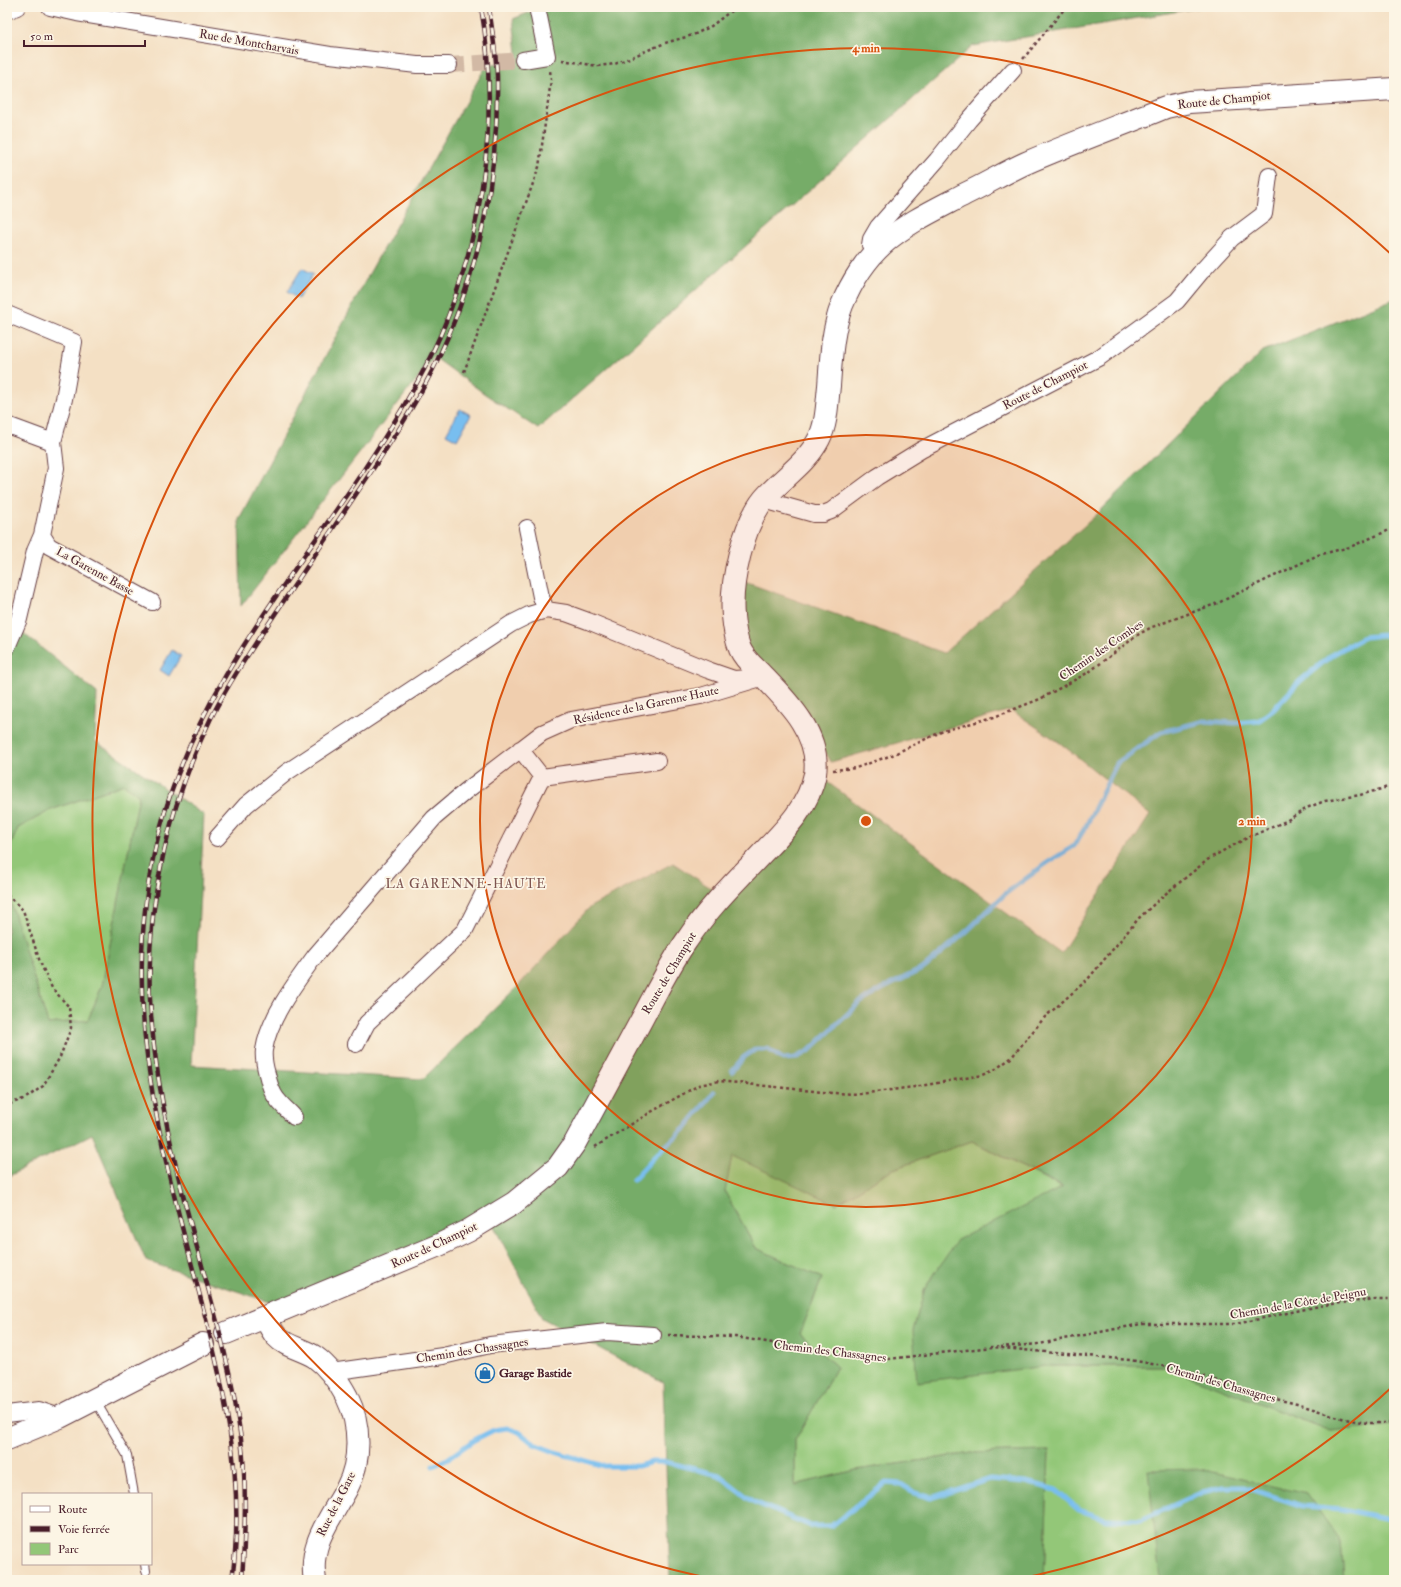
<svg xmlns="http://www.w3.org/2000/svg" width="1401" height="1587" font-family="'IM FELL Double Pica',serif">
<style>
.green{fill:#93c778;stroke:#6e7352}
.forest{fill:#76ac68;stroke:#60664a}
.water{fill:#78beef;stroke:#616e8d}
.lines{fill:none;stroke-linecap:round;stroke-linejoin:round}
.stream{stroke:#78beef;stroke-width:5}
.street-tunnel{stroke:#d2b9a5;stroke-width:16;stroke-dasharray:16 8;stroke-linecap:butt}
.lane-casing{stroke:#643c42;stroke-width:10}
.street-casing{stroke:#643c42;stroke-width:18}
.secondary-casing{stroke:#643c42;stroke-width:24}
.path{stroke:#643c42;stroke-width:2.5;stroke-dasharray:3 3;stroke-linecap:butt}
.lane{stroke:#fff;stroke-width:8}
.street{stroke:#fff;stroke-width:16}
.secondary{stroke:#fff;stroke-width:22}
.rail-casing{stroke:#4a1f2b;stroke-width:4.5}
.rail{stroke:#fcf5e5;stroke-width:3;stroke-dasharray:9;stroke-linecap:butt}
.ring{fill:none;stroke:#d8530f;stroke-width:2}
.labels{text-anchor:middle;stroke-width:3.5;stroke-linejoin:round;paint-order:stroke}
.street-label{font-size:12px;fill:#4a1f2b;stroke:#fcf5e5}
.poi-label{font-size:12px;font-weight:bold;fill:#4a1f2b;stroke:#fcf5e5;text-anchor:start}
.neighbourhood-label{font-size:13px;letter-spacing:1px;fill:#7e5450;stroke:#fcf5e5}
.centre{fill:#d8530f;stroke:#fcf5e5;stroke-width:2}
.ring-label{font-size:12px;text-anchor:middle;font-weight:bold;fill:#d8530f;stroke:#fcf5e5;stroke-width:3.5;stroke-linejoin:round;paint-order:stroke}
</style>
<rect width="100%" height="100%" fill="#fcf5e5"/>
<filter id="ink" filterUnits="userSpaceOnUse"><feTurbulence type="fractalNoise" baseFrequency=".025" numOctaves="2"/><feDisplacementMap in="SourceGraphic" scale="8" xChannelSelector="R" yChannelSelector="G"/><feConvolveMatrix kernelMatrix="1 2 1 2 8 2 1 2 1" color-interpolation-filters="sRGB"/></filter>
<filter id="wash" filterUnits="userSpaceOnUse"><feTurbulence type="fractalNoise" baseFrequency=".012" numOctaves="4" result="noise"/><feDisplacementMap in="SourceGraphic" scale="16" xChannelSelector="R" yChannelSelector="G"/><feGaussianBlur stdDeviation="0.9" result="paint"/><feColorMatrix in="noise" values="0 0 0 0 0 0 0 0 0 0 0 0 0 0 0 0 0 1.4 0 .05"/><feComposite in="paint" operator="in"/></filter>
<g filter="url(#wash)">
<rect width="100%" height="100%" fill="#f4e0c4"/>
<!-- green -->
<path class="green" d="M 124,784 L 139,796 L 102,986 L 88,1020 L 48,1024 L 7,890 L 7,854 L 18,828 L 51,810 Z
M 972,1141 L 1063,1188 L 957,1241 L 925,1288 L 913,1331 L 1046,1366 L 1164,1366 L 1330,1431 L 1394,1425 L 1394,1580 L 1344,1580 L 1341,1542 L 1160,1574 L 1160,1580 L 1044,1580 L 1049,1451 L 972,1453 L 856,1470 L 795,1485 L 795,1440 L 837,1367 L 800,1334 L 822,1278 L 756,1248 L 725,1192 L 732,1155 L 836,1204 L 891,1170 Z"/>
<!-- forest -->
<path class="forest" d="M 543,7 L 1203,7 L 973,46 L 538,429 L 485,394 L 434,357 L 241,606 L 239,519 L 370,272 L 486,66 L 518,61 L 513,19 Z
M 1394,299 L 1394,1425 L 1330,1431 L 1163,1366 L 1046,1366 L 917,1382 L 913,1331 L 925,1288 L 957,1240 L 1063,1187 L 972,1141 L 891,1170 L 836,1204 L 732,1156 L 725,1192 L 756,1248 L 822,1278 L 800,1334 L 837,1367 L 795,1440 L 795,1485 L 856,1470 L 972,1453 L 1049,1451 L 1044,1580 L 670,1580 L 663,1382 L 542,1318 L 487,1213 L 279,1305 L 146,1261 L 92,1134 L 7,1177 L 7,890 L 48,1024 L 88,1020 L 102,986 L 139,796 L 124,784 L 51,810 L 18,828 L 7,854 L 7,631 L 23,633 L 97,693 L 95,741 L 204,815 L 191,1065 L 423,1079 L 519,985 L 590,907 L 673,863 L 723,896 L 823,779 L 1061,953 L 1150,815 L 1060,743 L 1011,710 L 831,762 L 802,710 L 740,642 L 739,580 L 944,653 L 1094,517 L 1263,351 Z
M 1200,1469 L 1307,1494 L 1341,1542 L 1344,1580 L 1160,1580 L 1148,1470 Z"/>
<!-- water -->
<path class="water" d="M 302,268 L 313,274 L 298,299 L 287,292 Z
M 460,409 L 471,415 L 457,440 L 446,434 Z
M 172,650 L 181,656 L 169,676 L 160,670 Z"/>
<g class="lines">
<!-- stream -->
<path class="stream" d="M 732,1071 L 744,1057 L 756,1049 L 768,1049 L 783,1059 L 795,1058 L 809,1051 L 859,1003 L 882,989 L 924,968 L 968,930 L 1005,894 L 1047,863 L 1074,846 L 1086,826 L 1117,763 L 1161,732 L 1205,721 L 1235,723 L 1258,721 L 1273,710 L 1300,681 L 1333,654 L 1364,637 L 1394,634
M 633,1180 L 654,1157 L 686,1127 L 714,1092
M 433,1466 L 446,1460 L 474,1440 L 494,1430 L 507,1428 L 519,1432 L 534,1444 L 555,1452 L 604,1466 L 638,1466 L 652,1462 L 666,1462 L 719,1475 L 752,1501 L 811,1526 L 831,1526 L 886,1483 L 901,1484 L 915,1493 L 931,1498 L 990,1479 L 1026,1482 L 1056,1490 L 1079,1510 L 1106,1519 L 1141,1520 L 1203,1492 L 1223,1487 L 1245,1487 L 1302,1506 L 1341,1509 L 1394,1520"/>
</g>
</g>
<g filter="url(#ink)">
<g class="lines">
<!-- street-tunnel -->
<path class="street-tunnel" d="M 449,65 L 523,60"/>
<defs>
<path id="lane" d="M 95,1400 L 127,1455 L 134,1494
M 145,1564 L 146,1571"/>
<path id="street" d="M 50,7 L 77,13 L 330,55 L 417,65 L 449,65
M 7,11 L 17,7
M 523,60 L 547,56 L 537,7
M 875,252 L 870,245 L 871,239 L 878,227 L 937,160 L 969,120 L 1013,70
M 7,314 L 74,342 L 64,399 L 53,442
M 7,425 L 53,442 L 56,468 L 42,535 L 49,546 L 152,602
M 764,500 L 814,514 L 823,514 L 831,511 L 877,477 L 921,450 L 1100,357 L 1177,301 L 1201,272 L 1232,238 L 1264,214 L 1269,176
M 527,528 L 541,597 L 546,610
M 7,647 L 19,619 L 35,551 L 42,535
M 542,777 L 657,761
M 217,838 L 246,805 L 287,772 L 511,624 L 529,615 L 546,610 L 566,613 L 588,621 L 708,670 L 734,679 L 764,677 L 701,696 L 571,720 L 542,733 L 466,791 L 434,818 L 315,956 C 296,982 269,1018 264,1050 C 263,1058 265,1067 267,1074 C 269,1083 272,1093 277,1099 C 282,1106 289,1111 294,1117
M 356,1044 L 367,1023 L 465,930 L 542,777 L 520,749
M 331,1372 L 443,1356 L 490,1345 L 607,1332 L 653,1335
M 7,1414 L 39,1410 L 60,1417"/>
<path id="secondary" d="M 265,1317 C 268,1323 271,1330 276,1336 C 286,1347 303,1349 315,1357 C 329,1367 339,1382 347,1397 C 361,1425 361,1461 347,1488 C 331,1518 308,1544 315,1580
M 226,1333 L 439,1245 L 468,1231 L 514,1203 L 558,1167 L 575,1143 C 598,1101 620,1059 643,1017 C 657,991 670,964 687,940 C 706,911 730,887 754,862 C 778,836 808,811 815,774 C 821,734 787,701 762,675 C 754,667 745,660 740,649 C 736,639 734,627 733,616 C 730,583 743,525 764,499 C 782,478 806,464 819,439 C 827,423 827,403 829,386 C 831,358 832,331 842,305 C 851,283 866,259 884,243 C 908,222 937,209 965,194 C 986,184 1006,172 1026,163 C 1072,143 1119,126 1166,107 L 1189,102 L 1394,89
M 7,1439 L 60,1417 L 203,1344"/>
</defs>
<!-- lane casing -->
<use href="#lane" class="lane-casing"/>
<!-- street casing -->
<use href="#street" class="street-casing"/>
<!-- secondary casing -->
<use href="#secondary" class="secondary-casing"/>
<!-- path -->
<path class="path" d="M 1023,59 L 1066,7
M 562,60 L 598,66 L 615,64 L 665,43 L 693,35 L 710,27 L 736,7
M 464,372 L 539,167 L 551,80 L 550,70
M 833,770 L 856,768 L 892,755 L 943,731 L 994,717 L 1040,699 L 1089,672 L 1139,634 L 1152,627 L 1218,603 L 1318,555 L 1350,547 L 1394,528
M 7,895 L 23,910 L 40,962 L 52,988 L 69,1007 L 71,1028 L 60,1057 L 43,1086 L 26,1098 L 7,1105
M 595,1147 L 651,1112 L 699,1085 L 719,1081 L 832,1093 L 860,1094 L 914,1087 L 983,1075 L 996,1069 L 1011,1058 L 1044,1018 L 1088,979 L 1139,918 L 1164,895 L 1210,858 L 1245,839 L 1286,821 L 1309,807 L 1325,801 L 1360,795 L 1388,787 L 1394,790
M 668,1335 L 735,1337 L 880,1360 L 992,1347 L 1130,1360 L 1186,1370 L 1251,1393 L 1297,1404 L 1345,1419 L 1367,1423 L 1394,1423
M 1000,1347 L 1039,1344 L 1141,1324 L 1236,1324 L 1324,1305 L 1376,1299 L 1394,1299"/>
<!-- lane -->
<use href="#lane" class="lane"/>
<!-- street -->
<use href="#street" class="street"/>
<!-- secondary -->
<use href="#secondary" class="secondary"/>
<defs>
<path id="rail" d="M 232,1580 C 248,1468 218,1365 190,1258 C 152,1113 120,978 160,829 C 196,693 284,588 361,474 C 390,430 419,384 440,336 C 483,236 500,114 481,7
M 242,1580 C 245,1533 247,1485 241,1439 C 229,1349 199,1262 178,1175 C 164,1117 153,1058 150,999 C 146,902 169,805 211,718 C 230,680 255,644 279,608 C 319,548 360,490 399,429 C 412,408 425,386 436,363 C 479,275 499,175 497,76 C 496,53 492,30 489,7"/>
</defs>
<!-- rail casing -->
<use href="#rail" class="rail-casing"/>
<!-- rail -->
<use href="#rail" class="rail"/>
</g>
</g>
<!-- distance rings -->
<circle cx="866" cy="821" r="386" fill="#d8530f" fill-opacity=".12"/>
<g class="ring">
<circle cx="866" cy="821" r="386"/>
<path d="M1393 1386A773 773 0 0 1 1013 1580M719 1580A773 773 0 1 1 1393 256"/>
</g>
<!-- icons -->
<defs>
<symbol id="shop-ring" viewBox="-11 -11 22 22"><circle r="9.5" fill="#fcf5e5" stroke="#1f6fb2" stroke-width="1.5"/><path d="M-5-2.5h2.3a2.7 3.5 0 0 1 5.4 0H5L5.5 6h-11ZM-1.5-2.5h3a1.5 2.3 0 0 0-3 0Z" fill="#1f6fb2"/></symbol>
</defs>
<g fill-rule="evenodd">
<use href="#shop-ring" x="474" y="1362" width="22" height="22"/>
</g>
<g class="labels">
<!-- street labels -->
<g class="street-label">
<text transform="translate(249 42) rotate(10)" y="4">Rue de Montcharvais</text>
<text transform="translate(1224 100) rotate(-6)" y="4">Route de Champiot</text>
<text transform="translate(1045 385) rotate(-27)" y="4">Route de Champiot</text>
<text transform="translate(95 571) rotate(29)" y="4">La Garenne Basse</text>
<text transform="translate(1101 650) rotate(-34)" y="4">Chemin des Combes</text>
<text transform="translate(646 705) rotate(-12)" y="4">Résidence de la Garenne Haute</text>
<text transform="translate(669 973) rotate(-59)" y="4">Route de Champiot</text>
<text transform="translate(434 1245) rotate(-25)" y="4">Route de Champiot</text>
<text transform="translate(1298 1303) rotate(-10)" y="4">Chemin de la Côte de Peignu</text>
<text transform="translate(472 1350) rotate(-9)" y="4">Chemin des Chassagnes</text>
<text transform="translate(830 1351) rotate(7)" y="4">Chemin des Chassagnes</text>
<text transform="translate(1221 1383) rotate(16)" y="4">Chemin des Chassagnes</text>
<text transform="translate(336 1504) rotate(-63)" y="4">Rue de la Gare</text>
</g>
<!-- poi labels -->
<g class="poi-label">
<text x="499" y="1377">Garage Bastide</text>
</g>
<!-- neighbourhood labels -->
<g class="neighbourhood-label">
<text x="466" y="888">LA GARENNE-HAUTE</text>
</g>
</g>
<circle cx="866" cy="821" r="6" class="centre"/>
<g class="ring-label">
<text x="866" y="52">4 min</text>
<text x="1252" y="825">2 min</text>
</g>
<!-- margin -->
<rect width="1401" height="1587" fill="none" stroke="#fcf5e5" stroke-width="24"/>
<!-- legend -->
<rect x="22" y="1493" width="130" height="72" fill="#fcf5e5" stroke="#b59f9b"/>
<rect x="30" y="1506" width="20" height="6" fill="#ffffff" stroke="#b59f9b"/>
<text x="58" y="1513" font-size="12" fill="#4a1f2b">Route</text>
<rect x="30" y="1526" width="20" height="6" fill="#4a1f2b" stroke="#b59f9b"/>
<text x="58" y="1533" font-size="12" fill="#4a1f2b">Voie ferrée</text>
<rect x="30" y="1543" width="20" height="12" fill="#93c778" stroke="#b59f9b"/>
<text x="58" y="1553" font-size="12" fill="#4a1f2b">Parc</text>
<!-- scale -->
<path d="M24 40v6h121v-6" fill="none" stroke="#4a1f2b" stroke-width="2"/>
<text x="30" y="40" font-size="12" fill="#4a1f2b" stroke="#fcf5e5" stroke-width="3" paint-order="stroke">50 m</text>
</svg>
